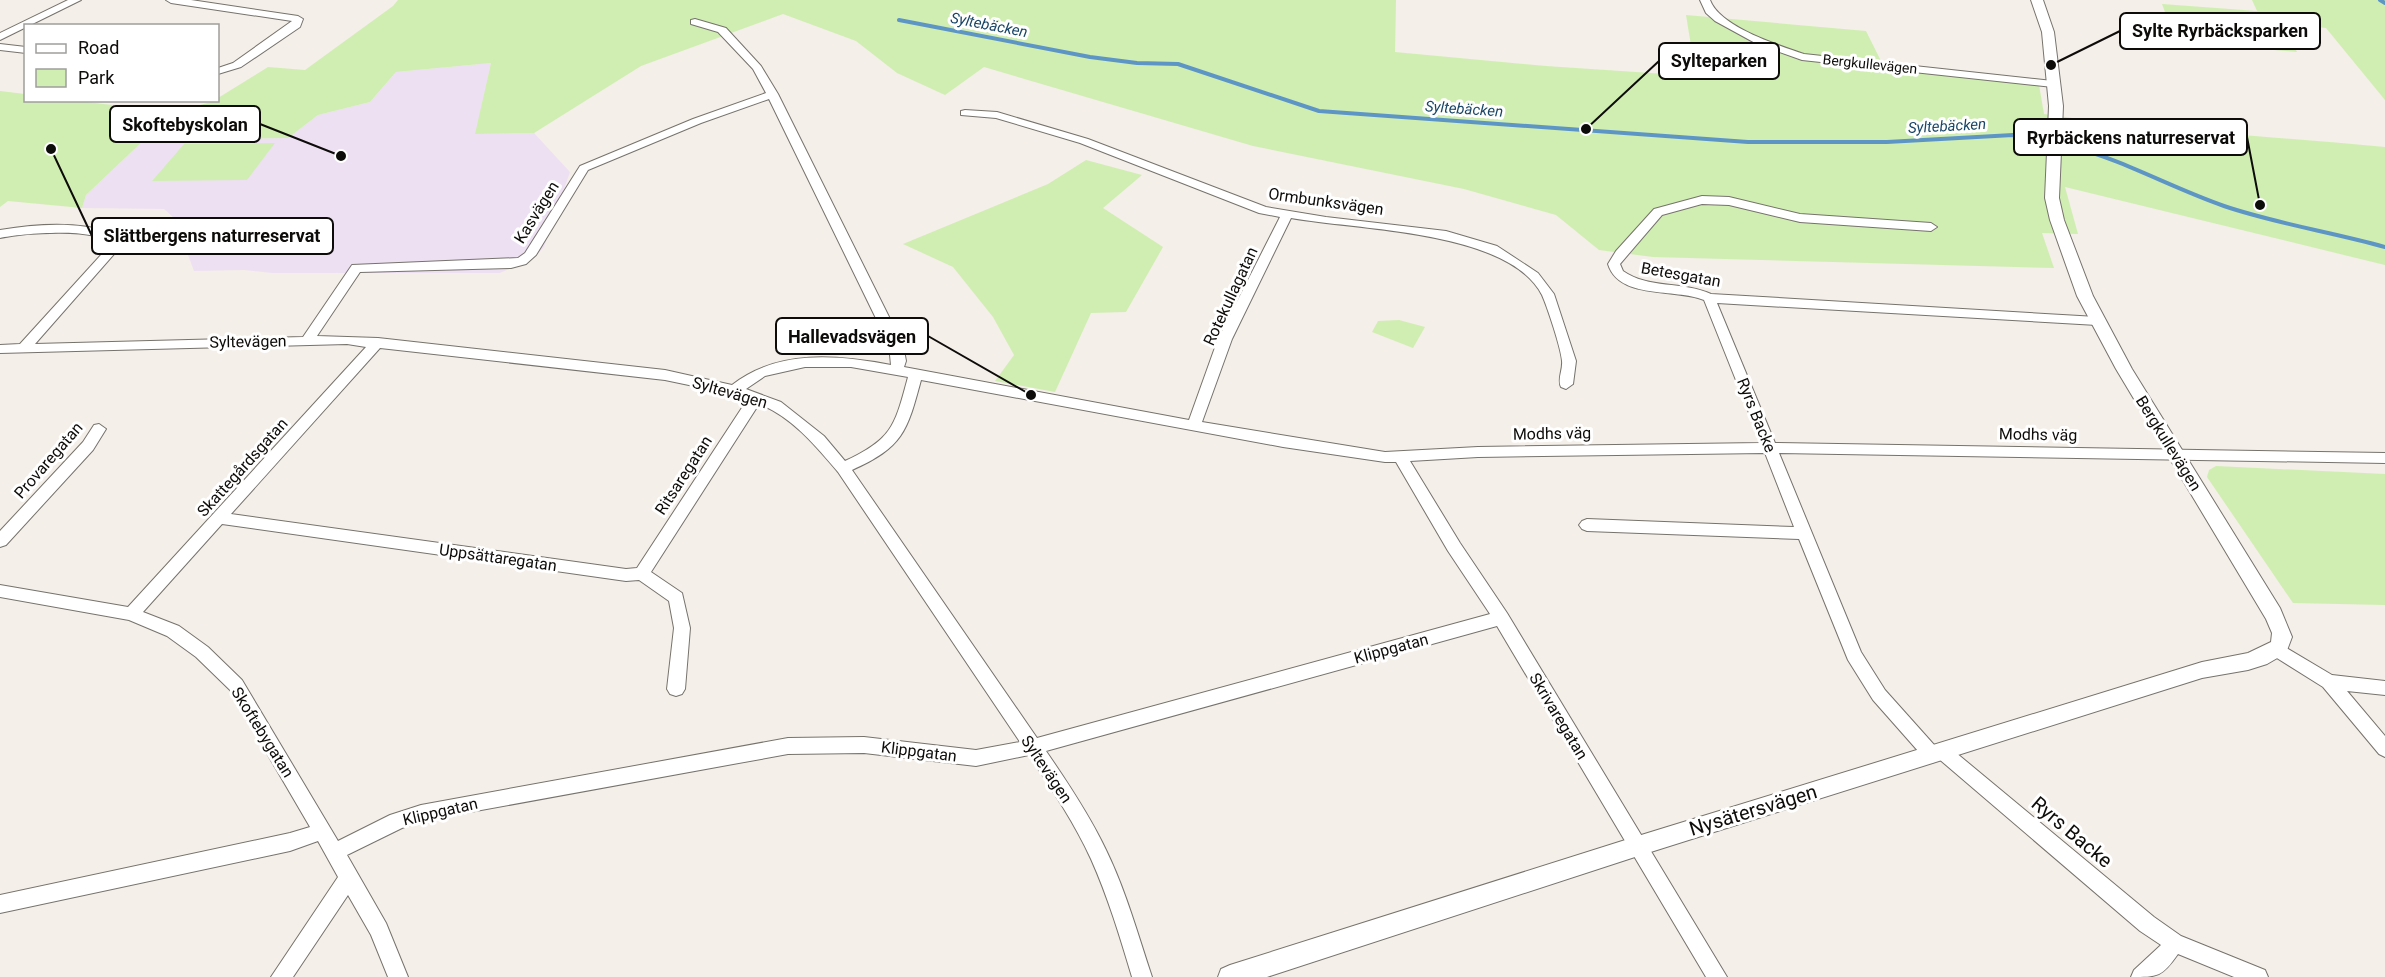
<svg xmlns="http://www.w3.org/2000/svg" width="2385" height="977" font-family="Roboto,sans-serif">
<style>
.education{fill:#eee0f3}
.green{fill:#d0eeb2}
.lines{fill:none;stroke-linecap:round;stroke-linejoin:round}
.stream{stroke:#5d96c5;stroke-width:4}
.minor-casing{stroke:#76726c;stroke-width:2}
.tertiary-casing{stroke:#76726c;stroke-width:2}
.minor{fill:#fff;fill-rule:evenodd}
.tertiary{fill:#fff;fill-rule:evenodd}
.labels{text-anchor:middle;stroke-width:6;stroke-linejoin:round;paint-order:stroke}
.far-street-label{font-size:14px;fill:#0e0c0a;stroke:#fff}
.far-water-label{font-size:15px;font-style:italic;fill:#194566;stroke:#fff}
.street-label{font-size:16px;fill:#0e0c0a;stroke:#fff}
.near-street-label{font-size:20px;fill:#0e0c0a;stroke:#fff}
.leader{fill:none;stroke:#0e0c0a;stroke-width:2}
.callout-dot{fill:#0e0c0a;stroke:#fff;stroke-width:2}
.callout{fill:#fff;stroke:#0e0c0a;stroke-width:2}
.callout-label{font-size:18px;text-anchor:middle;font-weight:bold;fill:#0e0c0a}
</style>
<rect width="100%" height="100%" fill="#f4efe8"/>
<!-- education -->
<path class="education" d="M 491,63 L 476,134 L 534,133 L 570,172 L 544,247 L 534,258 L 500,273 L 272,273 L 244,270 L 194,271 L 174,218 L 164,209 L 82,208 L 86,195 L 144,140 L 288,138 L 318,115 L 370,102 L 396,72 Z"/>
<!-- green -->
<path class="green" d="M 398,0 L 1396,0 L 1395,52 L 1546,66 L 1696,76 L 1686,15 L 1866,31 L 1882,63 L 2038,79 L 2044,114 C 2157,131 2271,136 2385,147 L 2385,265 L 2065,187 L 2078,234 L 2042,233 L 2054,268 L 1653,257 L 1599,250 L 1556,215 L 1464,189 L 1253,146 L 984,67 L 945,95 L 897,73 L 856,41 L 783,14 L 641,66 L 534,133 L 475,134 L 491,63 L 396,72 L 370,102 L 318,115 L 288,138 L 144,140 L 86,195 L 82,208 L 8,201 L 0,207 L 0,91 L 25,94 L 26,100 L 77,101 L 175,112 L 218,100 L 218,98 L 268,67 L 305,70 L 393,6 Z
M 2252,0 L 2385,0 L 2385,100 L 2326,28 L 2281,23 L 2297,52 L 2139,38 L 2121,25 L 2132,16 L 2165,12 L 2162,4 L 2257,11 Z
M 275,143 L 247,180 L 152,181 L 184,144 Z
M 1086,160 L 1142,175 L 1103,208 L 1163,247 L 1126,312 L 1091,313 L 1055,392 L 995,381 L 1014,355 L 993,317 L 953,267 L 903,244 L 1048,184 Z
M 1399,320 L 1425,327 L 1413,348 L 1372,332 L 1378,321 Z
M 2216,466 L 2385,474 L 2385,605 L 2293,603 L 2207,477 L 2209,470 Z"/>
<g class="lines">
<!-- stream -->
<path class="stream" d="M 2380,0 L 2385,3
M 899,20 L 1090,57 L 1137,63 L 1178,64 L 1319,111 L 1748,142 L 1887,142 L 2013,135 L 2036,140
M 2070,146 C 2123,160 2172,188 2224,206 C 2277,224 2332,232 2385,247"/>
<defs>
<path id="minor" d="M 68,0 L 81,0 L 0,40 L 0,33 Z
M 166,0 L 191,0 L 298,16 L 303,19 L 300,27 L 241,67 L 218,74 L 218,68 L 233,63 L 292,21 L 171,3 Z
M 1700,0 L 1710,0 C 1720,27 1778,45 1804,54 L 2053,81 L 2058,84 L 2053,87 L 1802,60 L 1757,44 L 1715,21 L 1706,13 Z
M 695,19 L 726,28 L 761,66 L 778,94 L 903,345 L 906,361 L 904,367 L 1189,420 L 1218,339 L 1280,217 L 1259,213 L 1080,143 L 996,118 L 961,115 L 961,111 L 965,110 L 997,112 L 1088,139 L 1266,207 L 1326,217 L 1446,231 L 1497,246 L 1538,273 L 1554,294 L 1576,361 L 1573,384 L 1566,389 L 1561,387 C 1557,379 1563,370 1562,361 C 1561,348 1547,306 1542,295 C 1509,230 1356,230 1291,218 L 1232,339 L 1202,422 L 1385,452 L 1478,447 L 1761,443 L 1704,300 C 1675,288 1619,300 1608,264 L 1616,251 L 1654,209 L 1702,196 L 1729,197 L 1800,214 L 1931,223 L 1937,227 L 1931,231 L 1800,222 L 1729,205 L 1702,204 L 1662,215 L 1620,264 L 1623,271 C 1648,289 1683,281 1711,294 L 2097,317 L 2104,321 L 2097,325 L 1717,303 L 1775,443 L 2385,453 L 2385,463 L 1779,453 L 1861,652 L 1885,690 L 1936,747 L 1943,744 L 1949,747 L 2154,917 L 2181,936 L 2265,970 L 2268,977 L 2234,977 L 2178,954 C 2162,977 2158,977 2131,977 L 2134,970 L 2161,945 L 2140,931 L 1939,759 L 1932,763 L 1926,760 L 1873,700 L 1848,660 L 1799,539 L 1587,531 L 1582,529 L 1579,525 L 1582,521 L 1587,519 L 1794,527 L 1765,453 L 1478,457 L 1410,461 L 1460,543 L 1507,613 L 1727,977 L 1706,977 L 1497,626 L 1046,751 C 1068,783 1090,816 1106,850 C 1126,891 1138,935 1152,977 L 1132,977 C 1120,937 1108,897 1091,859 C 1074,822 1051,788 1029,755 L 976,766 L 864,753 L 788,754 L 421,821 L 402,828 L 347,855 L 386,923 L 408,977 L 388,977 L 371,935 L 348,895 L 293,977 L 271,977 L 338,877 L 318,841 L 290,851 L 0,913 L 0,895 L 290,833 L 310,827 L 230,690 L 196,657 L 167,636 L 129,620 L 0,597 L 0,585 L 128,607 L 366,347 L 347,344 L 0,353 L 0,345 L 20,344 L 110,245 C 99,226 20,234 0,238 L 0,230 C 36,224 78,221 113,233 L 122,245 L 35,344 L 303,337 L 352,265 L 518,258 L 525,253 L 580,166 L 693,119 L 766,93 L 753,69 L 718,32 L 691,24 L 691,20 ZM 769,99 L 889,345 L 891,365 C 838,355 778,349 732,385 L 665,370 L 378,338 L 317,336 L 360,272 L 511,268 L 526,264 L 536,255 L 588,170 L 701,123 ZM 380,348 L 665,380 L 732,394 L 747,400 L 637,568 L 626,569 L 231,514 ZM 805,367 L 851,367 L 908,377 C 895,425 893,439 845,461 L 824,436 L 781,402 L 746,389 L 765,376 ZM 921,380 L 1283,447 L 1385,462 L 1396,462 L 1448,551 L 1490,614 L 1037,738 L 852,470 C 903,447 907,432 921,380 ZM 759,404 C 791,416 816,446 838,472 L 1020,742 L 976,750 L 864,737 L 788,738 L 421,805 L 390,815 L 338,841 L 242,680 L 208,647 L 179,626 L 143,612 L 222,524 L 626,581 L 639,580 L 669,601 L 674,628 L 667,689 L 670,694 L 676,696 L 682,694 L 685,689 L 690,628 L 682,593 L 651,572 Z
M 0,44 L 26,47 L 26,53 L 0,50 Z
M 99,424 L 106,429 L 93,450 L 6,545 L 0,547 L 0,531 L 83,442 L 94,425 Z
M 2278,643 L 2332,675 L 2385,681 L 2385,695 L 2347,691 L 2385,736 L 2385,757 L 2379,754 L 2323,687 L 2272,655 L 2270,650 L 2272,645 Z"/>
<path id="tertiary" d="M 2031,0 L 2043,0 L 2054,32 L 2063,106 L 2059,198 L 2064,220 L 2093,296 L 2132,369 L 2280,608 L 2292,637 L 2286,653 L 2267,664 L 2248,670 L 2202,678 L 1638,856 L 1267,977 L 1218,977 L 1221,969 L 1230,965 L 1638,836 L 2202,662 L 2248,653 L 2271,642 L 2272,633 L 2266,619 L 2116,369 L 2077,296 L 2050,220 L 2045,198 L 2049,106 L 2042,32 Z"/>
</defs>
<!-- minor casing -->
<use href="#minor" class="minor-casing"/>
<!-- tertiary casing -->
<use href="#tertiary" class="tertiary-casing"/>
<!-- minor -->
<use href="#minor" class="minor"/>
<!-- tertiary -->
<use href="#tertiary" class="tertiary"/>
</g>
<g class="labels">
<!-- far-street labels -->
<g class="far-street-label">
<text transform="translate(1870 64) rotate(6)" y="5">Bergkullevägen</text>
</g>
<!-- far-water labels -->
<g class="far-water-label">
<text transform="translate(989 25) rotate(11)" y="5">Syltebäcken</text>
<text transform="translate(1464 109) rotate(4)" y="5">Syltebäcken</text>
<text transform="translate(1947 126) rotate(-3)" y="5">Syltebäcken</text>
</g>
<!-- street labels -->
<g class="street-label">
<text transform="translate(1326 201) rotate(8)" y="6">Ormbunksvägen</text>
<text transform="translate(536 212) rotate(-58)" y="6">Kasvägen</text>
<text transform="translate(1681 274) rotate(10)" y="6">Betesgatan</text>
<text transform="translate(1230 296) rotate(-65)" y="6">Rotekullagatan</text>
<text transform="translate(248 341) rotate(-1)" y="6">Syltevägen</text>
<text transform="translate(730 392) rotate(16)" y="6">Syltevägen</text>
<text transform="translate(1757 415) rotate(68)" y="6">Ryrs Backe</text>
<text transform="translate(1552 433) rotate(-1)" y="6">Modhs väg</text>
<text transform="translate(2038 434) rotate(1)" y="6">Modhs väg</text>
<text transform="translate(2169 443) rotate(58)" y="6">Bergkullevägen</text>
<text transform="translate(48 460) rotate(-49)" y="6">Provaregatan</text>
<text transform="translate(242 467) rotate(-48)" y="6">Skattegårdsgatan</text>
<text transform="translate(683 475) rotate(-57)" y="6">Ritsaregatan</text>
<text transform="translate(498 557) rotate(8)" y="6">Uppsättaregatan</text>
<text transform="translate(1391 648) rotate(-15)" y="6">Klippgatan</text>
<text transform="translate(1559 716) rotate(59)" y="6">Skrivaregatan</text>
<text transform="translate(263 732) rotate(58)" y="6">Skoftebygatan</text>
<text transform="translate(919 751) rotate(7)" y="6">Klippgatan</text>
<text transform="translate(1047 769) rotate(56)" y="6">Syltevägen</text>
<text transform="translate(440 811) rotate(-13)" y="6">Klippgatan</text>
</g>
<!-- near-street labels -->
<g class="near-street-label">
<text transform="translate(1753 810) rotate(-17)" y="7">Nysätersvägen</text>
<text transform="translate(2072 832) rotate(40)" y="7">Ryrs Backe</text>
</g>
</g>
<!-- callouts -->
<path class="leader" d="M2051 65L2120 31M1586 129L1659 61M341 156L260 124M2260 205L2247 137M51 149L92 236M1031 395L928 336"/>
<g class="callout-dot">
<circle cx="2051" cy="65" r="6"/>
<circle cx="1586" cy="129" r="6"/>
<circle cx="341" cy="156" r="6"/>
<circle cx="2260" cy="205" r="6"/>
<circle cx="51" cy="149" r="6"/>
<circle cx="1031" cy="395" r="6"/>
</g>
<g class="callout">
<rect x="2120" y="13" width="200" height="36" rx="6"/>
<rect x="1659" y="43" width="120" height="36" rx="6"/>
<rect x="110" y="106" width="150" height="36" rx="6"/>
<rect x="2014" y="119" width="233" height="36" rx="6"/>
<rect x="92" y="218" width="241" height="36" rx="6"/>
<rect x="776" y="318" width="152" height="36" rx="6"/>
</g>
<g class="callout-label">
<text x="2220" y="37">Sylte Ryrbäcksparken</text>
<text x="1719" y="67">Sylteparken</text>
<text x="185" y="131">Skoftebyskolan</text>
<text x="2131" y="144">Ryrbäckens naturreservat</text>
<text x="212" y="242">Slättbergens naturreservat</text>
<text x="852" y="343">Hallevadsvägen</text>
</g>
<!-- legend -->
<rect x="24" y="24" width="195" height="78" fill="#ffffff" stroke="#9f9e9d" stroke-width="1.5"/>
<rect x="36" y="44" width="30" height="9" fill="#ffffff" stroke="#9f9e9d" stroke-width="1.5"/>
<text x="78" y="54" font-size="18" fill="#0e0c0a">Road</text>
<rect x="36" y="69" width="30" height="18" fill="#d0eeb2" stroke="#9f9e9d" stroke-width="1.5"/>
<text x="78" y="84" font-size="18" fill="#0e0c0a">Park</text>
</svg>
